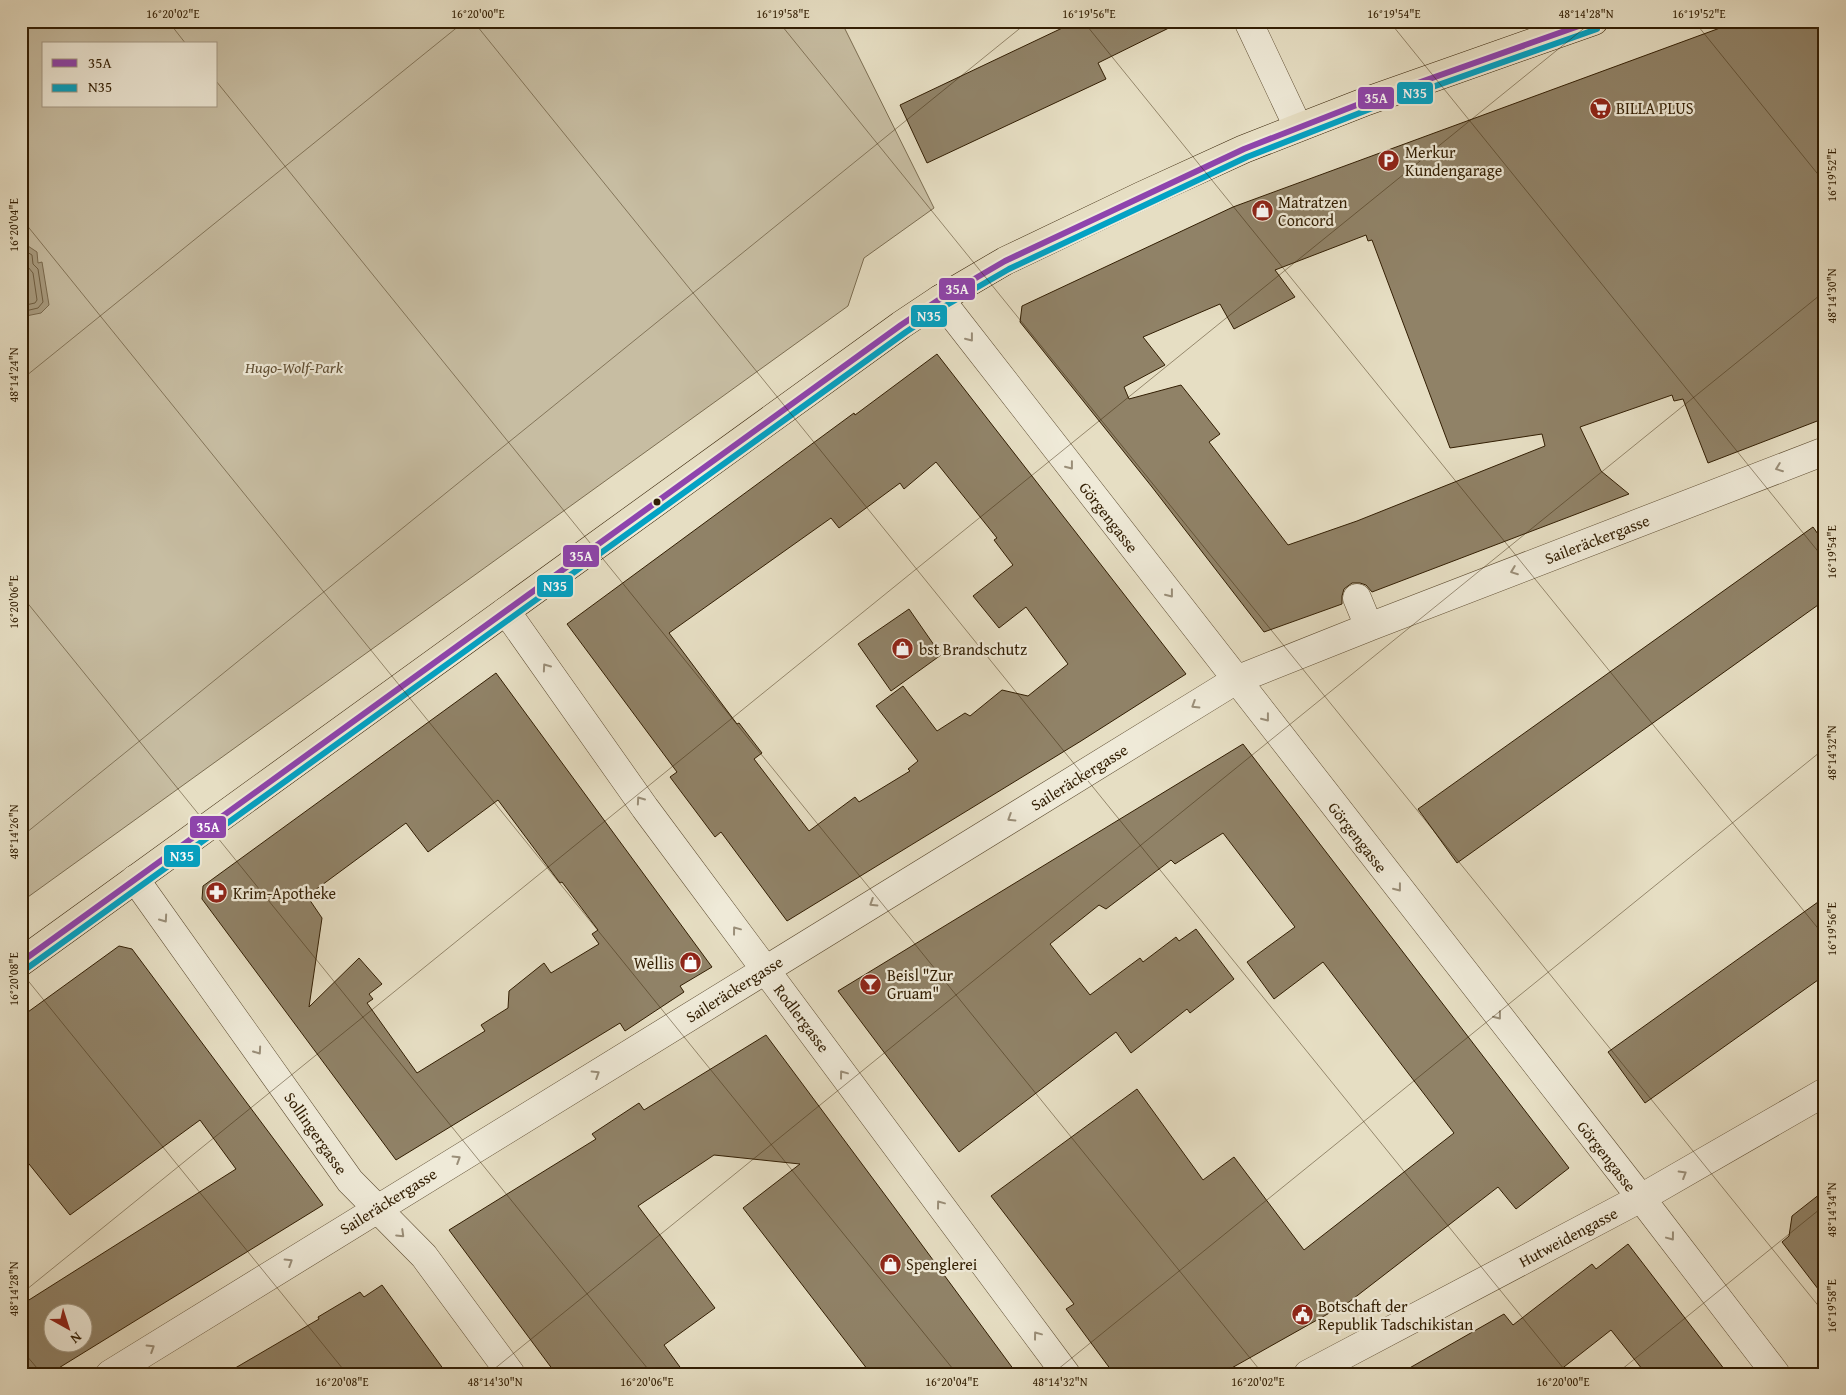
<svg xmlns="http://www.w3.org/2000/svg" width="1846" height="1395" font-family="'Gentium Book Plus',serif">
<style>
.green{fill:#c7bda2;stroke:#7c6e52;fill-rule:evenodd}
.water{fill:#a99d82;stroke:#796a4f}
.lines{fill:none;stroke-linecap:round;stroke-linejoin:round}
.shore{stroke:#6e5e42;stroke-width:1}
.building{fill:#908267;stroke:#321e03;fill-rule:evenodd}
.minor-casing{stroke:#5f4e33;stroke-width:29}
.major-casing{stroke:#321e03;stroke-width:29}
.minor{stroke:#efead8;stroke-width:28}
.major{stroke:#e6dec3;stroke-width:28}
.bus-1-casing{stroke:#efead8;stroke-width:10}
.bus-2-casing{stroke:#efead8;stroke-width:10}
.bus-1{stroke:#8e44ad;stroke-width:6}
.bus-2{stroke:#02a2c4;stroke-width:6}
.oneway{stroke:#9a8e78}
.ticks{fill:none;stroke:#321e03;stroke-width:1;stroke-opacity:0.45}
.bus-dot{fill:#321e03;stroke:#efead8;stroke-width:2}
.labels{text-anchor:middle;stroke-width:4.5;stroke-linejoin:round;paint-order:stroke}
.poi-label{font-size:16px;fill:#321e03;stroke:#efead8;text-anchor:start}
.park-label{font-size:16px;font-style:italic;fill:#5f4e33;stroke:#efead8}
.street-label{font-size:16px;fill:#321e03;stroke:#efead8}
.line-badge{stroke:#efead8;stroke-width:2}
.badge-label{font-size:14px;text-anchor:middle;font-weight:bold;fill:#fff}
.neatline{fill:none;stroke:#321e03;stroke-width:2}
.ticks-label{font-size:12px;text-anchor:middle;fill:#321e03}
</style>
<rect width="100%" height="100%" fill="#e6dec3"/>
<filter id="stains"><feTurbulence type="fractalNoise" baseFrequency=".004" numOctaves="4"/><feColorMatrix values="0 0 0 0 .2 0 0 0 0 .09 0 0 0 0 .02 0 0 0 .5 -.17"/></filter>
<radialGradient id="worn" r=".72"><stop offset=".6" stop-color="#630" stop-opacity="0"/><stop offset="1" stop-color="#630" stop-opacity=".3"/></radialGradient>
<!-- green -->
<path class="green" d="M 21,21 L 841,21 L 934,208 L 864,258 L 848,306 L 21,902 ZM 44,44 L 216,44 L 216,106 L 44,106 Z"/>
<!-- water -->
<path class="water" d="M 28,246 L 37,252 L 38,263 L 42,262 L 49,305 L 41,313 L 21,317 L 21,248 Z"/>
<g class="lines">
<!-- shore -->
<path class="shore" d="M 21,252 L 27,252 L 32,255 L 33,264 L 38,269 L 43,302 L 38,308 L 21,312
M 21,259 L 26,260 L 28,267 L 33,273 L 37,300 L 35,303 L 21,306"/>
</g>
<!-- building -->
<path class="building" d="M 1077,21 L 1183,21 L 1098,63 L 1106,79 L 927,163 L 900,105 Z
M 1739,21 L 1825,21 L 1825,418 L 1708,463 L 1683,399 L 1674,401 L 1672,395 L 1580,427 L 1601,471 L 1629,494 L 1372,592 L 1366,585 L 1360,583 L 1352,583 L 1344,589 L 1342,596 L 1342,604 L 1264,632 L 1152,487 L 1020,322 L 1022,306 L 1233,207 ZM 1366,235 L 1368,241 L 1372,240 L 1450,448 L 1542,434 L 1545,446 L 1357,521 L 1288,545 L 1209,442 L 1220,434 L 1181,385 L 1129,399 L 1124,387 L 1165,365 L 1143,337 L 1220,304 L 1234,329 L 1295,297 L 1275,270 Z
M 937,354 L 1186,674 L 1081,741 L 787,921 L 721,832 L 715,837 L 670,777 L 677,772 L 567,624 L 854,413 L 855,415 ZM 936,462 L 997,538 L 994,540 L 1013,565 L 973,596 L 999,628 L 1026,607 L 1068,664 L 1028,696 L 1002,690 L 970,716 L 965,713 L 937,731 L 903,686 L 876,706 L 918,761 L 908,769 L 910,771 L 859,802 L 855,797 L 809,831 L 754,759 L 762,753 L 739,723 L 737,724 L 669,633 L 831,518 L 839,528 L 900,483 L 904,489 Z
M 1813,527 L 1825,544 L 1825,600 L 1457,863 L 1418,809 Z
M 909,609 L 941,655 L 891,691 L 858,644 Z
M 496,673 L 712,967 L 680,986 L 684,992 L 625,1031 L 620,1023 L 396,1160 L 202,899 L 203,886 ZM 498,800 L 560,883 L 562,882 L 598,930 L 592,934 L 599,944 L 551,973 L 544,963 L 509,991 L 508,1008 L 481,1025 L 485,1031 L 417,1073 L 367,1003 L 373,999 L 369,994 L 382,984 L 359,958 L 309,1007 L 322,918 L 307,896 L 406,823 L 428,852 Z
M 1243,744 L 1569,1168 L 1516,1209 L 1498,1187 L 1349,1302 L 1221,1374 L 1114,1374 L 1066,1309 L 1074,1304 L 991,1196 L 1137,1089 L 1203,1180 L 1234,1157 L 1304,1250 L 1454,1133 L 1323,962 L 1274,999 L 1247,962 L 1295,927 L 1223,833 L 1175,864 L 1171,860 L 1106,909 L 1099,905 L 1050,944 L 1090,995 L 1140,958 L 1143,962 L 1176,937 L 1179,941 L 1196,929 L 1234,979 L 1190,1013 L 1187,1009 L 1131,1053 L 1116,1032 L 959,1152 L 838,991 Z
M 1825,897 L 1825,975 L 1645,1103 L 1608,1052 Z
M 119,946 L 132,949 L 323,1205 L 49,1374 L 21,1374 L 21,1305 L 236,1169 L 200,1120 L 70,1215 L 21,1154 L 21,1017 ZM 52,1312 L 82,1312 L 82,1342 L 52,1342 Z
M 766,1035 L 894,1207 L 1017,1374 L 871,1374 L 743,1208 L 800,1164 L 714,1155 L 638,1206 L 715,1308 L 664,1345 L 685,1374 L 556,1374 L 449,1230 L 596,1139 L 592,1134 L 639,1103 L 644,1110 Z
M 1825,1190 L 1825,1298 L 1782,1242 L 1789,1236 L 1792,1216 Z
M 1628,1244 L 1728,1374 L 1646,1374 L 1611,1330 L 1555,1374 L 1399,1374 L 1504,1314 L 1513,1325 L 1592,1264 L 1596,1269 Z
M 382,1285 L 447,1374 L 225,1374 L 319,1319 L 318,1317 L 360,1292 L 364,1297 Z"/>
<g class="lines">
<defs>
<path id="minor" d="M 1248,21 L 1298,127
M 940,299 L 1641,1198 L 1776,1374
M 506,611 L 645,808 L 1066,1374
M 1369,627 L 1825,451
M 135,879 L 350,1181 L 424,1256 L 511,1374
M 110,1374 L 1236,680 L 1369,627 L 1357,598
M 1308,1374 L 1641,1198 L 1825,1092"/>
<path id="major" d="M 21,962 L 901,325 L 940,299 L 1005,261 L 1141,196 L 1244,149 L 1367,101 L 1594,21"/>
</defs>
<!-- minor casing -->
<use href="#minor" class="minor-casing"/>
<!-- major casing -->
<use href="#major" class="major-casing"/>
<!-- minor -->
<use href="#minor" class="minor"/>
<!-- major -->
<use href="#major" class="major"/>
<defs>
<path id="bus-1" d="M 21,962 L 901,325 L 940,299 L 1005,261 L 1244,149 L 1367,101 L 1593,21"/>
<path id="bus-2" d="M 26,969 L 906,332 L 945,306 L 1009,269 L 1247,157 L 1370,109 L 1597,29"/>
</defs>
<!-- bus-1 casing -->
<use href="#bus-1" class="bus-1-casing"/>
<!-- bus-2 casing -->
<use href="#bus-2" class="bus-2-casing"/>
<!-- bus-1 -->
<use href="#bus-1" class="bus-1"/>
<!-- bus-2 -->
<use href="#bus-2" class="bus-2"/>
</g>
<!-- one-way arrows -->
<defs><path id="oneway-chevron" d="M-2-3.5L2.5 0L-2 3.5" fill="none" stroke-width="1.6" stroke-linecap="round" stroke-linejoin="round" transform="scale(1.25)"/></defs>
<g class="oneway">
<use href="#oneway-chevron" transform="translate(970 338) rotate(52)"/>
<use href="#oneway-chevron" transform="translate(1070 466) rotate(52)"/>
<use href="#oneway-chevron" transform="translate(1779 468) rotate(159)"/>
<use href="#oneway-chevron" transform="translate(1514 571) rotate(159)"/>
<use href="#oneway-chevron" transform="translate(1170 594) rotate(52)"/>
<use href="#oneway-chevron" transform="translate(546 667) rotate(-125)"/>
<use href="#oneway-chevron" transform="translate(1195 705) rotate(148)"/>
<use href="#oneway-chevron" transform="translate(1266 718) rotate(52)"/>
<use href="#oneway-chevron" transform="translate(640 800) rotate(-125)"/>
<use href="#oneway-chevron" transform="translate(1011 818) rotate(148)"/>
<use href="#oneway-chevron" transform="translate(1398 888) rotate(52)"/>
<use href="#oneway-chevron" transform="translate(873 903) rotate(148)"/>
<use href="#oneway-chevron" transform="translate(164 919) rotate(55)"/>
<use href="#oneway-chevron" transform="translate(736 930) rotate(-127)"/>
<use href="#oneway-chevron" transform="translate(1498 1016) rotate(52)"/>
<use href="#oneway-chevron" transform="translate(258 1051) rotate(55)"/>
<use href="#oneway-chevron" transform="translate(596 1074) rotate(-32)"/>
<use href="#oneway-chevron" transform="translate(843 1074) rotate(-127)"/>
<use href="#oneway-chevron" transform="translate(457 1159) rotate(-32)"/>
<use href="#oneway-chevron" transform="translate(1683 1174) rotate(-31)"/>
<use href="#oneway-chevron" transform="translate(940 1204) rotate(-127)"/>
<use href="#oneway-chevron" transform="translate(401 1234) rotate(44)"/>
<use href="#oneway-chevron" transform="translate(1671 1237) rotate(53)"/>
<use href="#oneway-chevron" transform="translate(289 1262) rotate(-32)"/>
<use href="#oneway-chevron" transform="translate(1037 1335) rotate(-127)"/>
<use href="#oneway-chevron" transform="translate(151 1348) rotate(-32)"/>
</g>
<!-- ticks -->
<path class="ticks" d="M 168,21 L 186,44M 473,21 L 1568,1374M 778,21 L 1825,1314M 1083,21 L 1825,937M 1389,21 L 1825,560M 1694,21 L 1825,183M 216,81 L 1263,1374M 21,218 L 957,1374M 21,380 L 465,21M 21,595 L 652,1374M 21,837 L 1029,21M 21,972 L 347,1374M 21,1294 L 1593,21M 21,1349 L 42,1374M 488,1374 L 1825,291M 1052,1374 L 1825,748M 1616,1374 L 1825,1205"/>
<!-- icons -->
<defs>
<symbol id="supermarket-disc" viewBox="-11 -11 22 22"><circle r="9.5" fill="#8f2418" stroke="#efead8"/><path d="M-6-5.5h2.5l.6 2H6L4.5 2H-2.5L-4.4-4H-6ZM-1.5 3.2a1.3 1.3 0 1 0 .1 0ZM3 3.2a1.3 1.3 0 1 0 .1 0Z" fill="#fff"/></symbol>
<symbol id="parking-disc" viewBox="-11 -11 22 22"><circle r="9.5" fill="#8f2418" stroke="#efead8"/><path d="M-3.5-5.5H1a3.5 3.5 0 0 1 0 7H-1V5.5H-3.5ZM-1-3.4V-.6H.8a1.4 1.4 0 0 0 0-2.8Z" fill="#fff"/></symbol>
<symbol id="shop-disc" viewBox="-11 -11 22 22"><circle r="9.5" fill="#8f2418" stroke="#efead8"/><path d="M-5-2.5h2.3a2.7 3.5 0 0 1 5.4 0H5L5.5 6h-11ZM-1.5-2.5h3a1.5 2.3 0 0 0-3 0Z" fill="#fff"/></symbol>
<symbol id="pharmacy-disc" viewBox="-11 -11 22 22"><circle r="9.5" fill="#8f2418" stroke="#efead8"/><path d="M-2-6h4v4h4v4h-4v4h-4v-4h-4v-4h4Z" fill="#fff"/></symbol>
<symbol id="bar-disc" viewBox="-11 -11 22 22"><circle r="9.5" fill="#8f2418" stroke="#efead8"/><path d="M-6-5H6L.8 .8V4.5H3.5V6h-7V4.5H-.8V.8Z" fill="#fff"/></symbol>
<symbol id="civic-disc" viewBox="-11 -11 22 22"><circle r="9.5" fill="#8f2418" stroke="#efead8"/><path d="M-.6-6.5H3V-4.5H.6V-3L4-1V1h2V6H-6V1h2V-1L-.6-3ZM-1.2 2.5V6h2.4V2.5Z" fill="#fff"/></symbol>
</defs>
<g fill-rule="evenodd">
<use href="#supermarket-disc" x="1588" y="96" width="25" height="25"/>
<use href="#parking-disc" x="1376" y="148" width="25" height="25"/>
<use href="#shop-disc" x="1250" y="198" width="25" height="25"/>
<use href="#shop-disc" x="890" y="636" width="25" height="25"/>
<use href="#pharmacy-disc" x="204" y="880" width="25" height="25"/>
<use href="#shop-disc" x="678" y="950" width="25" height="25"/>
<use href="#bar-disc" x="858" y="972" width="25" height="25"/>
<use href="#shop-disc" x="878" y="1252" width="25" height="25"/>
<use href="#civic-disc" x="1290" y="1302" width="25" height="25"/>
</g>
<!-- markers -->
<circle class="bus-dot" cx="657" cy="502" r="4.5"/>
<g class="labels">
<!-- poi labels -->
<g class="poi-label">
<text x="1616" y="114">BILLA PLUS</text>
<text x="1405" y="158">Merkur<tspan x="1405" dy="18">Kundengarage</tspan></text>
<text x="1278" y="208">Matratzen<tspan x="1278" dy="18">Concord</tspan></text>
<text x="919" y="655">bst Brandschutz</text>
<text x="233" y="899">Krim-Apotheke</text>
<text x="674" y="969" text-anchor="end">Wellis</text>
<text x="887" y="981">Beisl "Zur<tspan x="887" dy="18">Gruam"</tspan></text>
<text x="906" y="1270">Spenglerei</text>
<text x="1318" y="1312">Botschaft der<tspan x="1318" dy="18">Republik Tadschikistan</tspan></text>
</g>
<!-- park labels -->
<g class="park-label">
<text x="294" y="373">Hugo-Wolf-Park</text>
</g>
<!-- street labels -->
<g class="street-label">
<text transform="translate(1109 517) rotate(52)" y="6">Görgengasse</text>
<text transform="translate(1597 539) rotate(-21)" y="6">Saileräckergasse</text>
<text transform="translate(1079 777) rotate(-32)" y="6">Saileräckergasse</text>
<text transform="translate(1358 837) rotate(52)" y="6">Görgengasse</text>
<text transform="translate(734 989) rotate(-32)" y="6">Saileräckergasse</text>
<text transform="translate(802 1018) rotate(53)" y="6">Rodlergasse</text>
<text transform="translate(316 1133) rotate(55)" y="6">Sollingergasse</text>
<text transform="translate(1607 1156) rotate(52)" y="6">Görgengasse</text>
<text transform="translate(388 1201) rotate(-32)" y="6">Saileräckergasse</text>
<text transform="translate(1568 1237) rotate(-28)" y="6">Hutweidengasse</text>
</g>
</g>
<g class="line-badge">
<rect x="1396" y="81" width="38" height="24" rx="5" fill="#02a2c4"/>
<rect x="1357" y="86" width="38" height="24" rx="5" fill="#8e44ad"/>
<rect x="938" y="277" width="38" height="24" rx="5" fill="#8e44ad"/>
<rect x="910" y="304" width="38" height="24" rx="5" fill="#02a2c4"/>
<rect x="562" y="544" width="38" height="24" rx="5" fill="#8e44ad"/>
<rect x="536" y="574" width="38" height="24" rx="5" fill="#02a2c4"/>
<rect x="189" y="815" width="38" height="24" rx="5" fill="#8e44ad"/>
<rect x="163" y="844" width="38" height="24" rx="5" fill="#02a2c4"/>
</g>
<g class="badge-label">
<text x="1415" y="98">N35</text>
<text x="1376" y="103">35A</text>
<text x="957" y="294">35A</text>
<text x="929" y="321">N35</text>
<text x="581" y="561">35A</text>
<text x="555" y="591">N35</text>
<text x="208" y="832">35A</text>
<text x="182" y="861">N35</text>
</g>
<!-- margin -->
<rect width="1846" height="1395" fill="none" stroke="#e6dec3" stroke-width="55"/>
<!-- legend -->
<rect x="42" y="42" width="175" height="65" fill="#efead8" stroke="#a39883"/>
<rect x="52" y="59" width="25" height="8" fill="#8e44ad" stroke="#a39883"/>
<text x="88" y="68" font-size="15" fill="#321e03">35A</text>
<rect x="52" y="84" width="25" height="8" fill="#02a2c4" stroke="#a39883"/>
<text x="88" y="92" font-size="15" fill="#321e03">N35</text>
<!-- north arrow -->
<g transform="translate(68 1328) rotate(141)"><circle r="24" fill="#efead8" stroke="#a39883"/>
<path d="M0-4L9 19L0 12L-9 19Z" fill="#8f2418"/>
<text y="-8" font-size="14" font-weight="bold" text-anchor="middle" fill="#321e03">N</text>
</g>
<rect x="28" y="28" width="1790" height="1340" class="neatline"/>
<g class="ticks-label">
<text x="173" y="18">16°20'02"E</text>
<text x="478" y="18">16°20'00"E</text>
<text x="783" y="18">16°19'58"E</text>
<text x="1089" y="18">16°19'56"E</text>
<text x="1394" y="18">16°19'54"E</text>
<text x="1586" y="18">48°14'28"N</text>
<text x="1699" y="18">16°19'52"E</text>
<text transform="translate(1832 175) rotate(-90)" y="4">16°19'52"E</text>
<text transform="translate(14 225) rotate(-90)" y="4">16°20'04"E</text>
<text transform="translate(1832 296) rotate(-90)" y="4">48°14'30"N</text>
<text transform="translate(14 375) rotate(-90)" y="4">48°14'24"N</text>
<text transform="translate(1832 552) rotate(-90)" y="4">16°19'54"E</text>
<text transform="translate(14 602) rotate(-90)" y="4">16°20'06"E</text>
<text transform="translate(1832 753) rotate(-90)" y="4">48°14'32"N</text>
<text transform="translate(14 832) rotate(-90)" y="4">48°14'26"N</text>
<text transform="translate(1832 929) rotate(-90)" y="4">16°19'56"E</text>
<text transform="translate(14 979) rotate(-90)" y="4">16°20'08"E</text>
<text transform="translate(1832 1210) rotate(-90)" y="4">48°14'34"N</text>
<text transform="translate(14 1289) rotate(-90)" y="4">48°14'28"N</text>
<text transform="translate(1832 1306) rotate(-90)" y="4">16°19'58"E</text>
<text x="342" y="1386">16°20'08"E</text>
<text x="495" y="1386">48°14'30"N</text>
<text x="647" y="1386">16°20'06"E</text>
<text x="952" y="1386">16°20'04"E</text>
<text x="1060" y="1386">48°14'32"N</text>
<text x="1258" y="1386">16°20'02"E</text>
<text x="1563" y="1386">16°20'00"E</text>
</g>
<rect width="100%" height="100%" filter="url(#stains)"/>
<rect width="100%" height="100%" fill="url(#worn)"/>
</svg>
